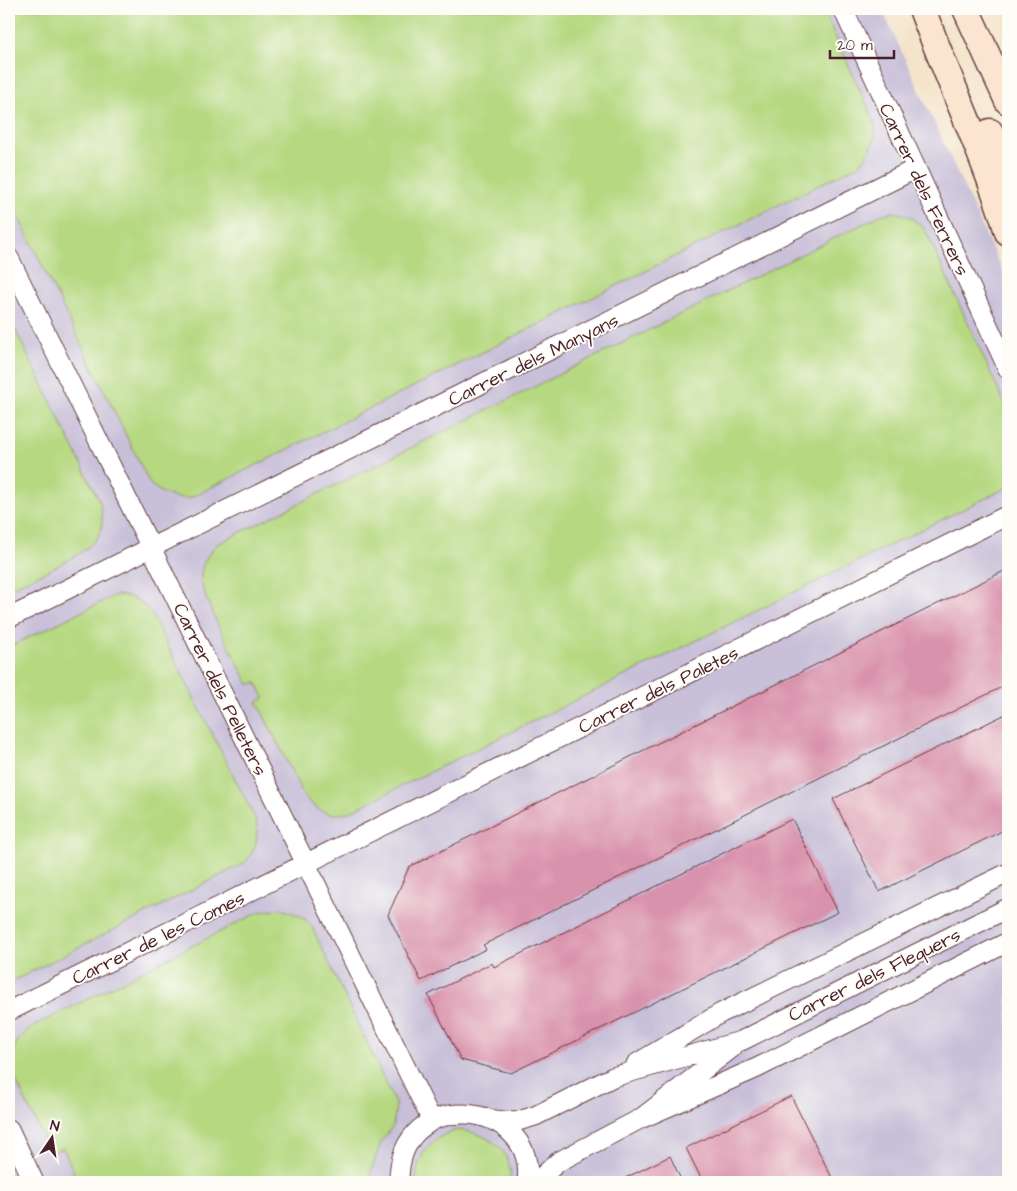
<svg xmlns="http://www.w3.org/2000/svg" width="1017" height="1191" font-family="'Architects Daughter',sans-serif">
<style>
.industrial{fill:#c8bfd8}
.green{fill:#b5d880;stroke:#807c56}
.building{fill:#d992ac}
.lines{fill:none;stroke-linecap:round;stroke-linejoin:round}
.minor-casing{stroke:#643d43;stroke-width:21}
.secondary-casing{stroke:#643d43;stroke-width:29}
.minor{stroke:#fff;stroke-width:19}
.secondary{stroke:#fce5d0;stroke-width:26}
.labels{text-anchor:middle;stroke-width:4;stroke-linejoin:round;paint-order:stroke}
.street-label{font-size:19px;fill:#4a1f2b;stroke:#fdfcf7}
</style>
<rect width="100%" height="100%" fill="#fdfcf7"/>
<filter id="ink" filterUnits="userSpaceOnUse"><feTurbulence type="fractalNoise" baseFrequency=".02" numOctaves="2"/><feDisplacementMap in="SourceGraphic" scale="10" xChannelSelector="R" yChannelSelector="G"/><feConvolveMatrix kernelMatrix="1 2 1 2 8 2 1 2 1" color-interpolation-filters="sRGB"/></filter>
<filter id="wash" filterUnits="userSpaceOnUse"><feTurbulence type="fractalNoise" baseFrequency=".0096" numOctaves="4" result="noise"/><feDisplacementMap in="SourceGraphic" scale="20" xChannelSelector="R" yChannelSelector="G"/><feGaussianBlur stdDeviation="1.12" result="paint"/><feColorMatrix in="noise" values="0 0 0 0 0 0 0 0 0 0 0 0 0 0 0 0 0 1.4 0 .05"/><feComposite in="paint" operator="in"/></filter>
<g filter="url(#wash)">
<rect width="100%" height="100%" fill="#f4e4cb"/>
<!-- industrial -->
<path class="industrial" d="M 9,9 L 882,9 L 1008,283 L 1008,1182 L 9,1182 Z"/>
<!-- green -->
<path class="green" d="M 9,9 L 823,9 L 875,123 C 876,141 871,151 859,165 L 190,498 C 173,499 163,495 150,484 L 9,198 Z
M 894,212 L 911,217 L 925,229 L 1008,411 L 1008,487 L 349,812 C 329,818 317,811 304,796 L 257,702 L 264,698 L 256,682 L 249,685 C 238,662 202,600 201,579 C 200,565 208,554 217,544 L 881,215 Z
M 9,317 L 100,502 C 102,514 104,525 98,536 C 87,556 30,578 9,589 Z
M 116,595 C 132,596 143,601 152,615 L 256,820 C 259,838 256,852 243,864 L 9,983 L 9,647 Z
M 281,909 L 301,916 L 311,925 L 396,1105 L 393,1126 L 381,1142 L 368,1182 L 78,1182 L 63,1148 L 51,1153 C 43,1136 35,1120 27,1104 C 11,1072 0,1047 36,1025 L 259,912 Z
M 456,1130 C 484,1131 515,1149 510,1182 L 416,1182 C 416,1155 430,1138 456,1130 Z"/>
<g id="blocks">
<!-- building -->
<path class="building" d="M 1008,569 L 1008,684 L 483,945 L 486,949 L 421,981 L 388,915 L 409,867 Z
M 1008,713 L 1008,828 L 879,892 L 833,799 Z
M 792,819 L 838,912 L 511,1073 L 461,1060 L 428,995 L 492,963 L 494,967 Z
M 791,1096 L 834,1182 L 703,1182 L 686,1148 Z
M 670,1156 L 682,1182 L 617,1182 Z"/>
</g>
</g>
<g filter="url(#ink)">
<use href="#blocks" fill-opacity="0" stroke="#643d43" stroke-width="1"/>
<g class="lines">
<defs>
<path id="minor" d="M 843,9 L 1008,369
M 9,258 L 432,1121
M 9,618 L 915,169
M 9,1011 L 1008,515
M 636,1064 L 721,1013 L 1008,873
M 640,1119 L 757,1068 L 1008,942
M 494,1120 L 515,1122 L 535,1116 L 613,1077 L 741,1041 L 1008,908
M 9,1129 L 34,1182
M 399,1182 C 398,1083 538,1100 527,1182
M 536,1182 L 558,1162 L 640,1119 L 732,1048"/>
<path id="secondary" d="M 922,9 C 950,84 985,156 1008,232
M 966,9 L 1008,101
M 990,132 L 1008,171"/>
</defs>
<!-- minor casing -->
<use href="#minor" class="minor-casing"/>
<!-- secondary casing -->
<use href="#secondary" class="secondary-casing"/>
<!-- minor -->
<use href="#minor" class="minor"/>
<!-- secondary -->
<use href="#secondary" class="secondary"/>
</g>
</g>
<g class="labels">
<!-- street labels -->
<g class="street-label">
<text transform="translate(925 189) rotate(65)" y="7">Carrer dels Ferrers</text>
<text transform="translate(533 359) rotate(-26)" y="7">Carrer dels Manyans</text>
<text transform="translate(221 689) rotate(64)" y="7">Carrer dels Pelleters</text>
<text transform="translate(658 689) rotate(-26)" y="7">Carrer dels Paletes</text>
<text transform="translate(158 937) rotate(-26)" y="7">Carrer de les Comes</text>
<text transform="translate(874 974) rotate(-26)" y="7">Carrer dels Flequers</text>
</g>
</g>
<!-- margin -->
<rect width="1017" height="1191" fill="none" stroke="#fdfcf7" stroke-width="30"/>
<!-- north arrow -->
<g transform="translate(52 1138) rotate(13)" stroke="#fdfcf7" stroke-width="4" paint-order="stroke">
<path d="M0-4L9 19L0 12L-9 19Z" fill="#4a1f2b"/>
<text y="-8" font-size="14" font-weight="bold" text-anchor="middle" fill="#4a1f2b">N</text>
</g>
<!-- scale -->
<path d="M830 50v8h64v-8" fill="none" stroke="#4a1f2b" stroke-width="2.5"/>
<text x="837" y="50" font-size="15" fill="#4a1f2b" stroke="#fdfcf7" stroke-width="4" paint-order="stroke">20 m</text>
</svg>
